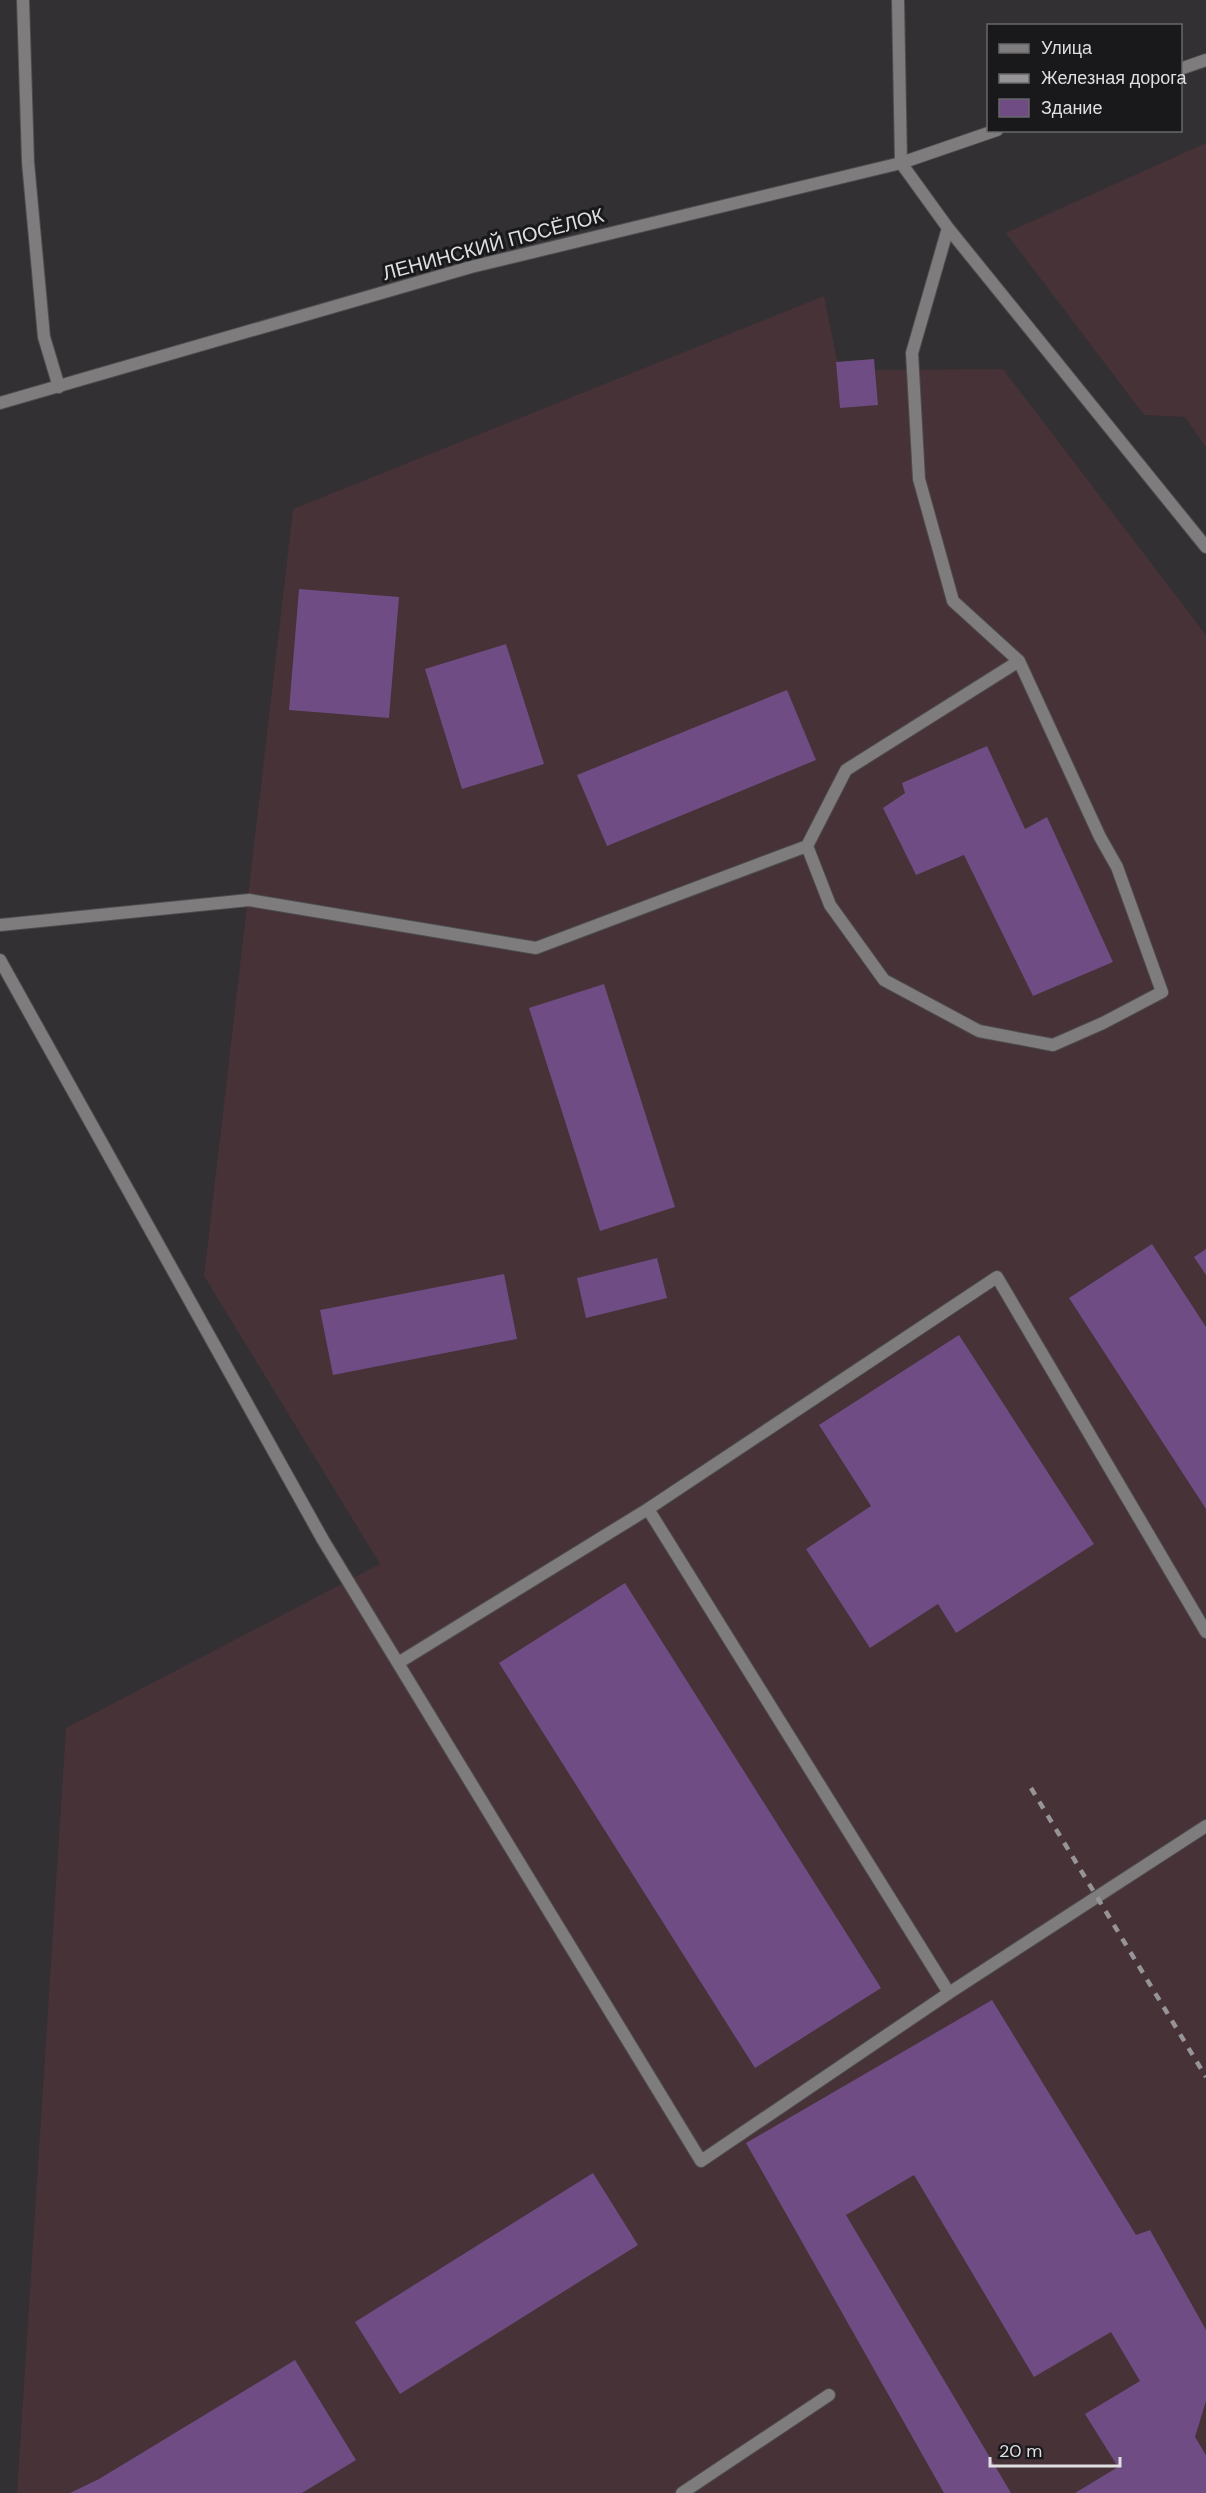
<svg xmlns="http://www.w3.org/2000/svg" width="1206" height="2493" font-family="'DM Sans',sans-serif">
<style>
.industrial{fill:#463237}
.building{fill:#6f4c83}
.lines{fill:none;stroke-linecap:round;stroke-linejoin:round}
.service-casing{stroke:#4e4c4f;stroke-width:14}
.tertiary-casing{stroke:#4e4c4f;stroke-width:14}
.service{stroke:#7e7c7c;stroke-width:12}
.tertiary{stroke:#7e7c7c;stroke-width:12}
.rail{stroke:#969497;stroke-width:4.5;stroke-dasharray:8 8;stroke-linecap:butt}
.labels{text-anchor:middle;stroke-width:6;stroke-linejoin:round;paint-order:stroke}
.street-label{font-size:20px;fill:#dfdee0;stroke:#19181a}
</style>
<rect width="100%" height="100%" fill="#323033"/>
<!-- industrial -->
<path class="industrial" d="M 1206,143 L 1206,447 L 1185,417 L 1144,415 L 1006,233 Z
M 824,296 L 839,370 L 1003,369 L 1206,635 L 1206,2493 L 17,2493 L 66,1728 L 380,1564 L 204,1276 L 293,509 Z"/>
<!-- building -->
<path class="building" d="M 874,359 L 878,405 L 840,408 L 836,362 Z
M 299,589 L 399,597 L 389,718 L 289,710 Z
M 506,644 L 544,764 L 462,789 L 425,669 Z
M 787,690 L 816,760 L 607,846 L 577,775 Z
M 987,746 L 1025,829 L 1047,817 L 1113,962 L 1033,996 L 964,855 L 916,875 L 883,808 L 905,793 L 902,783 Z
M 604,984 L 675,1207 L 600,1231 L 529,1008 Z
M 1152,1244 L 1206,1327 L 1206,1509 L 1069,1298 Z
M 1206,1249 L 1206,1275 L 1194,1257 Z
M 657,1258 L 667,1298 L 586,1318 L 577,1278 Z
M 504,1274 L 517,1339 L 333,1375 L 320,1310 Z
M 959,1335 L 1094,1544 L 956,1633 L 938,1604 L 870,1648 L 806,1549 L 871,1506 L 819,1425 Z
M 625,1583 L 881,1988 L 755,2068 L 499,1663 Z
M 992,2000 L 1136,2235 L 1150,2230 L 1206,2330 L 1206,2401 L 1195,2437 L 1206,2455 L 1206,2493 L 1075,2493 L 1118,2467 L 1085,2414 L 1140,2381 L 1111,2332 L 1034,2377 L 914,2175 L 846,2215 L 1011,2493 L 944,2493 L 746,2143 Z
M 593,2173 L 638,2245 L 400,2394 L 355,2322 Z
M 295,2360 L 356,2460 L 302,2493 L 70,2493 L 99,2479 Z"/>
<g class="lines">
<defs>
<path id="service" d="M 23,0 L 28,162 L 44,337 L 59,387
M 898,0 L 901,163 L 948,228 L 1206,547
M 948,228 L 912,353 L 919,479 L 953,601 L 1019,661 L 1100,837 L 1117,867 L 1162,992 L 1103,1023 L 1053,1045 L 979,1031 L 884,980 L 830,905 L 807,846 L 846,770 L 1019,661
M 0,925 L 249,900 L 536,948 L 807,846
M 0,960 L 323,1540 L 701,2161 L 949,1993 L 648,1509 L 398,1663
M 648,1509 L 997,1277 L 1206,1632
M 949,1993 L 1206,1826
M 682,2493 L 829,2395"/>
<path id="tertiary" d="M 1180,69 L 1206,60
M 0,403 L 471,267 L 901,163 L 997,130"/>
</defs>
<!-- service casing -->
<use href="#service" class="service-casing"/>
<!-- tertiary casing -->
<use href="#tertiary" class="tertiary-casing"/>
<!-- service -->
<use href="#service" class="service"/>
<!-- tertiary -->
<use href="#tertiary" class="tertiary"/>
<!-- rail -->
<path class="rail" d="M 1031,1788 L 1206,2077"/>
</g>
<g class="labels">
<!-- street labels -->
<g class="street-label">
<text transform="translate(493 244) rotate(-15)" y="7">ЛЕНИНСКИЙ ПОСЁЛОК</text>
</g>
</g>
<!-- legend -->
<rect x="987" y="24" width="195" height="108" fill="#19181a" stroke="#686769" stroke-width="1.5"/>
<rect x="999" y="44" width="30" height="9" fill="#7e7c7c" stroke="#686769" stroke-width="1.5"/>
<text x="1041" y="54" font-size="18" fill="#dfdee0">Улица</text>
<rect x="999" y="74" width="30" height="9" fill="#969497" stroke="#686769" stroke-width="1.5"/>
<text x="1041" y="84" font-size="18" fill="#dfdee0">Железная дорога</text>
<rect x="999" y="99" width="30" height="18" fill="#6f4c83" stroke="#686769" stroke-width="1.5"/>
<text x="1041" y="114" font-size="18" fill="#dfdee0">Здание</text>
<!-- scale -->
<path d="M990 2457v9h130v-9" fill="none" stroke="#dfdee0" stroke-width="3"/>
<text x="999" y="2457" font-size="18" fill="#dfdee0" stroke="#19181a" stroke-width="4.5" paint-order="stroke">20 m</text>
</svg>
